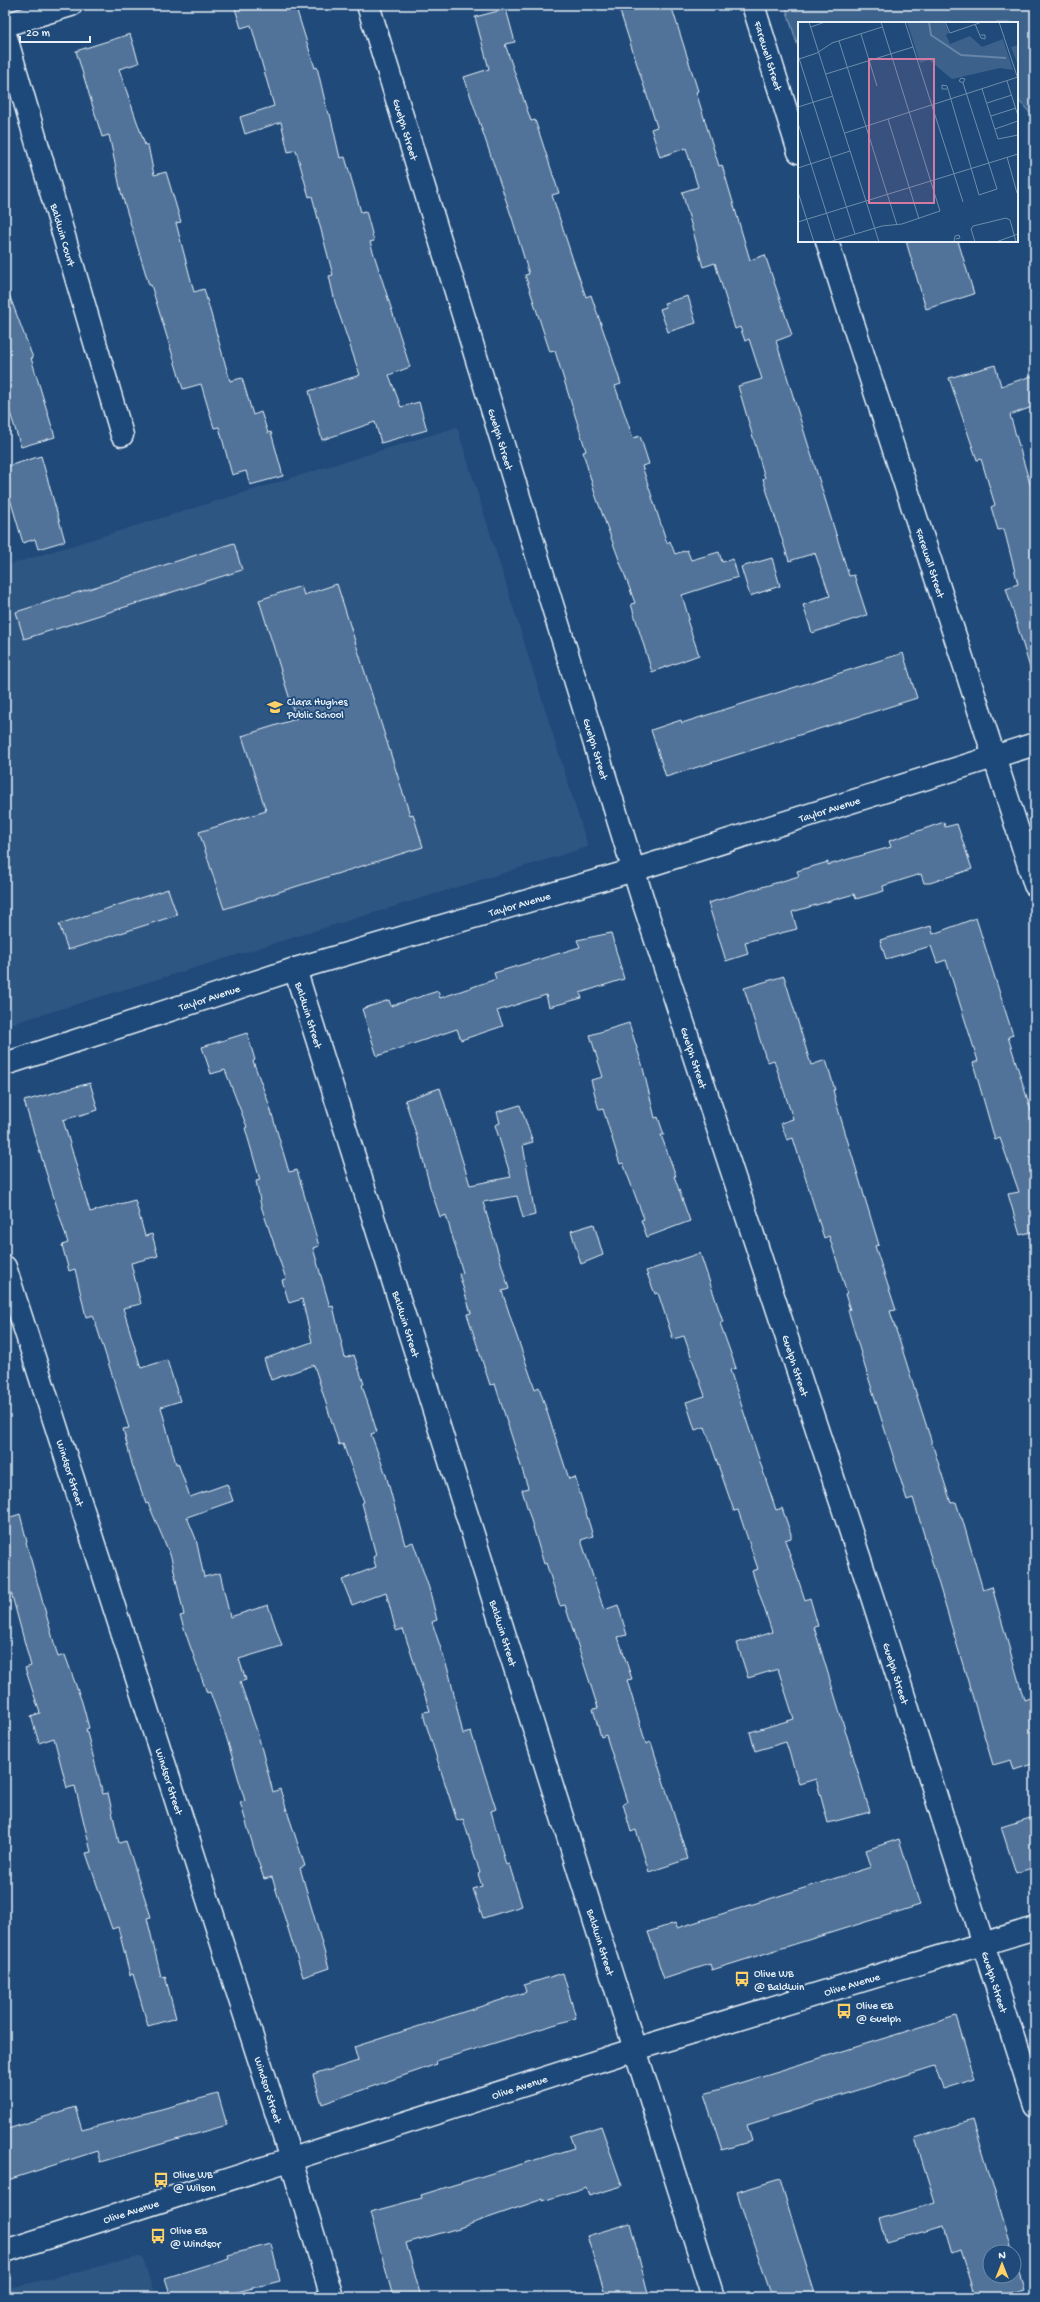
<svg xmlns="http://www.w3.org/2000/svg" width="1040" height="2302" font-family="'Gochi Hand',sans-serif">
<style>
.built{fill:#2e5683}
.green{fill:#3c628c;stroke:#92aac2}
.building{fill:#517399;stroke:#e8f1f8;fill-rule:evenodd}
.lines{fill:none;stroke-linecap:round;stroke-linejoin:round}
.minor-casing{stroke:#e8f1f8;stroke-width:25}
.major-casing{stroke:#e8f1f8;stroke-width:25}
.minor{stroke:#1f4a7a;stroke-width:22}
.major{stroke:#1f4a7a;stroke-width:22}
.labels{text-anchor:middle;stroke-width:3.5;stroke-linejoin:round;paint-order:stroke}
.street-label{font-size:11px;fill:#e8f1f8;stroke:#1f4a7a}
.poi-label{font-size:11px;fill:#e8f1f8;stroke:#1f4a7a;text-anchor:start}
.inset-river{fill:none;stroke:#6685a7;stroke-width:2}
.inset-road{fill:none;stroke:#6f8dac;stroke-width:1}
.view{fill:#d37aa2;fill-opacity:0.15;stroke:#d37aa2;stroke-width:2}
.inset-edge{fill:none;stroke:#e8f1f8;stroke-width:2}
</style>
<rect width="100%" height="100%" fill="#1f4a7a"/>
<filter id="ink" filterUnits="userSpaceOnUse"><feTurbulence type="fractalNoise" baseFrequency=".025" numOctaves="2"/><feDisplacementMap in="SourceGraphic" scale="8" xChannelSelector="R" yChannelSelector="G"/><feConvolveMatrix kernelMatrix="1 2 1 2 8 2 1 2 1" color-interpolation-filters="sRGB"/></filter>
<g filter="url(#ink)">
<!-- built -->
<path class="built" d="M 457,427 L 588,847 L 5,1026 L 5,566 Z
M 142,2256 L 155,2297 L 5,2297 L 5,2289 Z"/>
<!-- green -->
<path class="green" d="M 785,5 L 1035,5 L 1035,118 L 1017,99 L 1017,23 L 799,23 L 799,50 Z"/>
<!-- building -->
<path class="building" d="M 234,5 L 300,5 L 300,10 L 297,11 L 315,68 L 317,67 L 328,114 L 330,114 L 340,158 L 345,157 L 361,212 L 366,211 L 374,241 L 370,242 L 410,367 L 389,375 L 401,407 L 419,402 L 427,430 L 381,443 L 375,422 L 322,440 L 309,391 L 360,375 L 335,302 L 329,276 L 333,275 L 312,196 L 309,197 L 296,150 L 288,152 L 281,122 L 245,134 L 240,117 L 274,106 L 251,25 L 241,28 Z
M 618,5 L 671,5 L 698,91 L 696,92 L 719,166 L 722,165 L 750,260 L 765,255 L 792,335 L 776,341 L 849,576 L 854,575 L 867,615 L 812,633 L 803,605 L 830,596 L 815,553 L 789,561 L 763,479 L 765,478 L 738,386 L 762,379 L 749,339 L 745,341 L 740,327 L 735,329 L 715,263 L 703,267 L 682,192 L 698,187 L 686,148 L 660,157 L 651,129 L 657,127 Z
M 506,9 L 515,42 L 505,44 L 531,121 L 535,120 L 559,193 L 552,195 L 573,260 L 586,297 L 591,295 L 611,353 L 621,384 L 615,386 L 633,438 L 640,436 L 649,464 L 642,466 L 667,543 L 670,541 L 675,554 L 687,550 L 691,560 L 719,552 L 722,562 L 733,559 L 738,577 L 682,595 L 689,619 L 687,620 L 699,655 L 652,672 L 631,604 L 635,603 L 595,494 L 583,452 L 586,451 L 555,351 L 550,352 L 525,275 L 529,274 L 512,218 L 464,77 L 489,69 L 475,17 Z
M 130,34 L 139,63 L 119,69 L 145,145 L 148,145 L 154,175 L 166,172 L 181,222 L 176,223 L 194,292 L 204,289 L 230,381 L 242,378 L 253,415 L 261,412 L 268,433 L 271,432 L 283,476 L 250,485 L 246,471 L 232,475 L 219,427 L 214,428 L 201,384 L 183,389 L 151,285 L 149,285 L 121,192 L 109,135 L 102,137 L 76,51 Z
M 906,241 L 958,241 L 974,294 L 926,309 Z
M 7,289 L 33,358 L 31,358 L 55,437 L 21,447 L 5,397 L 5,290 Z
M 688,296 L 696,323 L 668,332 L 660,309 L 666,307 L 664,303 Z
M 995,365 L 1001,386 L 1035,375 L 1035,406 L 1010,415 L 1035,501 L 1035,667 L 1030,668 L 1006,588 L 1018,584 L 1004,529 L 998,530 L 991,507 L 995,505 L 981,459 L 977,460 L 949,378 Z
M 41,456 L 65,541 L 38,549 L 35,539 L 23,543 L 5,482 L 5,467 Z
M 234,543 L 242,570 L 24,639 L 16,612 Z
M 772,558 L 780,586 L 750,596 L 741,567 Z
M 337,584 L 410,815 L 413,814 L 423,847 L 224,909 L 199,832 L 266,811 L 242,736 L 296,719 L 259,600 L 301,586 L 304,595 Z
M 903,653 L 917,698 L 666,777 L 651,730 L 681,720 L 682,723 Z
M 944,822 L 945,827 L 957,824 L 972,869 L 930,883 L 924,883 L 921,874 L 883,886 L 884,891 L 856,899 L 854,894 L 792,912 L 797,929 L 745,942 L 748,954 L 726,961 L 708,903 L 799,876 L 797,871 L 828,862 L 828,865 L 891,847 L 889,841 Z
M 168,889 L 177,915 L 68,950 L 59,924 Z
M 976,918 L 1013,1035 L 1008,1037 L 1035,1123 L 1035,1231 L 1020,1235 L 1008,1194 L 1019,1192 L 1000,1138 L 995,1140 L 973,1063 L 978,1061 L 946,960 L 937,963 L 931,946 L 886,959 L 880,940 L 931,926 L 933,934 Z
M 611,933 L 624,979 L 580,993 L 582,998 L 549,1007 L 546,995 L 497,1011 L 503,1026 L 461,1040 L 457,1029 L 377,1056 L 362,1009 L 389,1000 L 391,1006 L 438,991 L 440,998 L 496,979 L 494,973 L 580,947 L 577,940 Z
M 784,976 L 811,1065 L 826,1060 L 835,1090 L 833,1090 L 836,1102 L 879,1245 L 875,1246 L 896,1310 L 890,1311 L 951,1503 L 956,1502 L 961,1518 L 962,1518 L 983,1590 L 992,1587 L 1024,1700 L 1035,1696 L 1035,1763 L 1014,1770 L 1011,1760 L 993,1765 L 913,1498 L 907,1500 L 865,1367 L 848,1310 L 850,1310 L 845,1294 L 847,1293 L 829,1236 L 824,1238 L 793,1138 L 787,1140 L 781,1123 L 793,1119 L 774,1060 L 768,1062 L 765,1056 L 744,988 Z
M 629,1023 L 642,1064 L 655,1118 L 658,1117 L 664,1135 L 661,1135 L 676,1176 L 674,1176 L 690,1221 L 647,1237 L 641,1220 L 644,1219 L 623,1163 L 620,1164 L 603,1109 L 599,1110 L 591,1080 L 603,1077 L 590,1035 Z
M 247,1033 L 255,1060 L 253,1061 L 269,1104 L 289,1172 L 297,1170 L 319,1246 L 313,1248 L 330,1307 L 333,1306 L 345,1358 L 354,1355 L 364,1384 L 362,1385 L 377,1432 L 371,1434 L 386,1475 L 405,1545 L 413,1542 L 429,1588 L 437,1620 L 432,1622 L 449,1673 L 463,1734 L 471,1732 L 496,1809 L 491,1811 L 506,1865 L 509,1864 L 522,1906 L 483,1918 L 473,1889 L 482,1886 L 478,1874 L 480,1873 L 463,1819 L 457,1821 L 425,1721 L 423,1712 L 430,1711 L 403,1629 L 396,1631 L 386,1592 L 352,1605 L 342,1580 L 376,1567 L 373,1557 L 376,1555 L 362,1503 L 364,1502 L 343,1444 L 339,1445 L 314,1365 L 271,1380 L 264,1359 L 312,1342 L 302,1299 L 289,1303 L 282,1280 L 286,1279 L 261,1206 L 256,1181 L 260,1180 L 245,1128 L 247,1127 L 225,1070 L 211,1074 L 202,1047 Z
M 90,1083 L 98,1110 L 63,1120 L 90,1212 L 135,1200 L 145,1236 L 152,1234 L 158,1256 L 131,1263 L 141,1304 L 123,1308 L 141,1368 L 167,1360 L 180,1401 L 161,1407 L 176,1464 L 178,1463 L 190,1497 L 227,1484 L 233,1501 L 187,1517 L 196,1539 L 204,1577 L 220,1573 L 230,1617 L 268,1605 L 282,1646 L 239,1659 L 246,1680 L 240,1682 L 257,1731 L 273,1792 L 280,1789 L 305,1866 L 300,1868 L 329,1968 L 303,1977 L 272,1877 L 264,1879 L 255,1852 L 240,1802 L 245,1801 L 226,1736 L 210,1692 L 207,1693 L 189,1643 L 180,1616 L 184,1615 L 171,1557 L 148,1503 L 146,1504 L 132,1464 L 123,1429 L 129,1428 L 93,1315 L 86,1317 L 75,1269 L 69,1271 L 62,1245 L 68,1243 L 24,1101 Z
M 440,1088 L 470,1185 L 511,1177 L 495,1125 L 500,1123 L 497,1112 L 520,1105 L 533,1142 L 523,1145 L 535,1215 L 523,1218 L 517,1196 L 483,1202 L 509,1289 L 502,1291 L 514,1328 L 535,1389 L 539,1387 L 569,1479 L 575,1477 L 593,1536 L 581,1540 L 604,1610 L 618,1605 L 627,1635 L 618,1637 L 632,1679 L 627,1680 L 646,1744 L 651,1742 L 688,1859 L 649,1872 L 636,1830 L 631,1832 L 623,1804 L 627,1802 L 606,1735 L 601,1737 L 593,1709 L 598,1708 L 565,1605 L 560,1606 L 546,1563 L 544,1564 L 522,1490 L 528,1488 L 495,1384 L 490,1385 L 467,1314 L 471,1313 L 459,1274 L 463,1273 L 446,1215 L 440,1217 L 430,1187 L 418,1140 L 405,1100 Z
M 594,1224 L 603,1255 L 581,1264 L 571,1231 Z
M 700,1253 L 723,1322 L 720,1323 L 736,1368 L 730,1370 L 763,1471 L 776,1510 L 782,1508 L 791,1534 L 791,1538 L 785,1540 L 805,1600 L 810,1598 L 818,1626 L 814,1627 L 870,1812 L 828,1823 L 816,1779 L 799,1784 L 786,1742 L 755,1751 L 750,1732 L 794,1719 L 778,1669 L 748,1678 L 737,1643 L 772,1632 L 752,1571 L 758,1569 L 738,1510 L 734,1511 L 705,1427 L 695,1430 L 686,1402 L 705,1396 L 684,1336 L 673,1339 L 658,1293 L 655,1294 L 646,1271 Z
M 20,1514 L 27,1542 L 26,1542 L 58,1657 L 65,1655 L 82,1702 L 89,1728 L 86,1729 L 103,1794 L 108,1793 L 119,1843 L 126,1841 L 151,1917 L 147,1918 L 161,1977 L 165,1976 L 176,2018 L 148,2026 L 133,1974 L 130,1975 L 118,1927 L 112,1929 L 86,1853 L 91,1852 L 75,1786 L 67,1788 L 54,1738 L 39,1743 L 31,1716 L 40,1713 L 25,1668 L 31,1666 L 11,1592 L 5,1594 L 5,1519 Z
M 1030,1818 L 1035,1835 L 1035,1867 L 1016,1873 L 1001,1827 Z
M 899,1839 L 920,1905 L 712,1970 L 710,1964 L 664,1979 L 648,1932 L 675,1923 L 677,1928 L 871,1867 L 866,1850 Z
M 563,1973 L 576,2018 L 436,2061 L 437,2064 L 322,2104 L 313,2075 L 358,2061 L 354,2047 L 526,1992 L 524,1985 Z
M 956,2016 L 975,2079 L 943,2089 L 935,2066 L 747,2125 L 752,2141 L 722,2150 L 704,2094 Z
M 218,2094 L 227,2125 L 100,2162 L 97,2151 L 5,2181 L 5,2130 L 75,2107 L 82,2130 Z
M 973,2120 L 1024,2288 L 993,2297 L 975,2297 L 960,2250 L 952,2253 L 944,2226 L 886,2242 L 880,2219 L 935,2203 L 915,2138 ZM 990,2252 L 1014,2252 L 1014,2276 L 990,2276 Z
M 601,2126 L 622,2186 L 589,2196 L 586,2187 L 543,2201 L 543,2199 L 459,2228 L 406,2243 L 421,2297 L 393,2297 L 370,2212 L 422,2198 L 421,2195 L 574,2148 L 570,2136 Z
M 780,2179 L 796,2233 L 816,2297 L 772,2297 L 746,2221 L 737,2192 Z
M 630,2223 L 649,2297 L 606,2297 L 587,2236 Z
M 271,2244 L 280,2281 L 218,2297 L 171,2297 L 165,2278 L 229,2258 L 228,2255 Z"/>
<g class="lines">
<defs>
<g id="minor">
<path id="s1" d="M 368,5 L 644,904 L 867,1581 L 1035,2106"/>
<path id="s2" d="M 753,5 L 799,152"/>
<path d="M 5,25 L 71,5"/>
<path id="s3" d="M 5,34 L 122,435"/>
<path id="s4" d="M 827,241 C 894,456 968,670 1035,885"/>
<path id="s5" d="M 295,969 L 713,2297"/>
<path id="s6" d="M 5,1064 L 295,969 L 634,870 L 1035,744"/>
<path id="s7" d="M 5,1267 L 284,2137 L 332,2297"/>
</g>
<g id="major">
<path id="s8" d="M 5,2251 L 636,2049 L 1035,1928"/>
</g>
</defs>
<!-- minor casing -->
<use href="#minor" class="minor-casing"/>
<!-- major casing -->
<use href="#major" class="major-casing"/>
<!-- minor -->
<use href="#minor" class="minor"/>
<!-- major -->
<use href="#major" class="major"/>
</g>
</g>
<!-- icons -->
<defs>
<symbol id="school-bare" viewBox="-9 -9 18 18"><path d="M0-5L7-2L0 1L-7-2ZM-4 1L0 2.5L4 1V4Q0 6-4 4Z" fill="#ffd166" stroke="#1f4a7a" stroke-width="2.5" paint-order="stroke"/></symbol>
<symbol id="bus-bare" viewBox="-9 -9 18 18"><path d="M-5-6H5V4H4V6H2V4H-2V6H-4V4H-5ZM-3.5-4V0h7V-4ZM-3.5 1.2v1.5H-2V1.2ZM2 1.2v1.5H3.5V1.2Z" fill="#ffd166" stroke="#1f4a7a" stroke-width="2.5" paint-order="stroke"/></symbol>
</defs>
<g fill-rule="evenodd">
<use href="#school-bare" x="264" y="696" width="22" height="22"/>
<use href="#bus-bare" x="731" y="1968" width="22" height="22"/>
<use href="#bus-bare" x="833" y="2000" width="22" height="22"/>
<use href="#bus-bare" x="150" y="2169" width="22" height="22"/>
<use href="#bus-bare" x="147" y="2225" width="22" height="22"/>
</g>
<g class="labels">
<!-- street labels -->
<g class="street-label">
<text dy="4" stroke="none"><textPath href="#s2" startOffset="53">Farewell Street</textPath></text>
<text dy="4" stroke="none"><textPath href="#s1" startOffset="130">Guelph Street</textPath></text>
<text dy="4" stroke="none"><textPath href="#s3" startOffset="209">Baldwin Court</textPath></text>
<text dy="4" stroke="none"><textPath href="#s1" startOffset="454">Guelph Street</textPath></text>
<text dy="4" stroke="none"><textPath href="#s4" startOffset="338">Farewell Street</textPath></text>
<text dy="4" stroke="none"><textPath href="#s1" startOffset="778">Guelph Street</textPath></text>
<text dy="4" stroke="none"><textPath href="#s6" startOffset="863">Taylor Avenue</textPath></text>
<text dy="4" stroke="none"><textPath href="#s6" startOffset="539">Taylor Avenue</textPath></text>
<text dy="4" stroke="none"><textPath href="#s6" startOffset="215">Taylor Avenue</textPath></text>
<text dy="4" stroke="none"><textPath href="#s5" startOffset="48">Baldwin Street</textPath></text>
<text dy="4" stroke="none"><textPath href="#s1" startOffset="1102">Guelph Street</textPath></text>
<text dy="4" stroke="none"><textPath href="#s5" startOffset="372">Baldwin Street</textPath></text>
<text dy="4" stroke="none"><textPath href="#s1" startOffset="1426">Guelph Street</textPath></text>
<text dy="4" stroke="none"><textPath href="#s7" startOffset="216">Windsor Street</textPath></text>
<text dy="4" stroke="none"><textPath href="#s5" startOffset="696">Baldwin Street</textPath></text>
<text dy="4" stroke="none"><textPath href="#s1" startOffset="1750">Guelph Street</textPath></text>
<text dy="4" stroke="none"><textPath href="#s7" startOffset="540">Windsor Street</textPath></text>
<text dy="4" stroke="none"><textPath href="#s5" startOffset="1020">Baldwin Street</textPath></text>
<text dy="4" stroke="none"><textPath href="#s1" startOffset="2074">Guelph Street</textPath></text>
<text dy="4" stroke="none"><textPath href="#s8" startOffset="888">Olive Avenue</textPath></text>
<text dy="4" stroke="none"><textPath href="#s8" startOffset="540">Olive Avenue</textPath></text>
<text dy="4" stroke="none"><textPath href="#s7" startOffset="864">Windsor Street</textPath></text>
<text dy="4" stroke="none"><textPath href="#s8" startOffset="132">Olive Avenue</textPath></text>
</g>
<!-- poi labels -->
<g class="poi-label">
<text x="287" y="705">Clara Hughes<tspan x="287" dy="13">Public School</tspan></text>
<text x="754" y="1977">Olive WB<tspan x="754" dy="13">@ Baldwin</tspan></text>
<text x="856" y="2009">Olive EB<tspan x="856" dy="13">@ Guelph</tspan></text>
<text x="173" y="2178">Olive WB<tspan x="173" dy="13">@ Wilson</tspan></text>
<text x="170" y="2234">Olive EB<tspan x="170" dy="13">@ Windsor</tspan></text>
</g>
</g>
<!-- overview -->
<g transform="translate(798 22)">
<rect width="220" height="220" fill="#1f4a7a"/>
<path d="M 109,0 L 146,0 L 151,11 L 148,13 L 152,22 L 172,14 L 184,25 L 205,17 L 215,48 L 202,46 L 154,57 L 131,38 L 122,41 ZM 220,23 L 220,43 L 213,25 Z" fill="#3c628c"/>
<path class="inset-river" d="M 131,0 L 133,13 L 163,33 L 208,36"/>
<path class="inset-road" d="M 11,0 L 81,220M 107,0 L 165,180M 147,0 L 152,11 L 184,0M 201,0 L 220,57M 177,2 L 183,16 L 187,17 L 187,13 L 183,13M 13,5 L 27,0M 63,12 L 79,64M 41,19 L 99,203M 0,33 L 57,212M 1,37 L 19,31 L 34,21 L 84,5M 28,52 L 115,25M 209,59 L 220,94M 149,67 L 144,67 L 144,63 L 149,64 L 181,173 L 199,167 L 165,61 L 167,57 L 163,56 L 161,59 L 165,61M 184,67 L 200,117 L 220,113M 189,81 L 214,73M 0,85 L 35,74M 193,94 L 218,86M 90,97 L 121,197M 0,101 L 37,218M 197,107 L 220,99M 47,111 L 220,55M 209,135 L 219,171M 0,146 L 52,129M 0,170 L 16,220M 0,200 L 220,132M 31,220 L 84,204 L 104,202 L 142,189 L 83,0M 156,220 L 157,214 L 161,213 L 162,216 L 158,217M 177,220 L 173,207 L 175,204 L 208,196 L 212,198 L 218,220M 198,220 L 220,212"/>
<path class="view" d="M 71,37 L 136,37 L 136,181 L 71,181 Z"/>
<rect width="220" height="220" class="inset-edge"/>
</g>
<!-- margin -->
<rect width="1040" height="2302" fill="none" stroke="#1f4a7a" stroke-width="20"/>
<rect x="10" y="10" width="1020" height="2282" fill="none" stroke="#e8f1f8" stroke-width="1.5" filter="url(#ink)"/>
<!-- north arrow -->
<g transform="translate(1002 2264)"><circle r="19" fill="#1f4a7a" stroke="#6f8dac"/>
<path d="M0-3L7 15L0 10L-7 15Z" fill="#ffd166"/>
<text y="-6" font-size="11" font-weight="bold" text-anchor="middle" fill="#e8f1f8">N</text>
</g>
<!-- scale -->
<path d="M20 36v6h70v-6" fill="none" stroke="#e8f1f8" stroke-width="2"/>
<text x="26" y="36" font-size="12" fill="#e8f1f8" stroke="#1f4a7a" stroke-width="3" paint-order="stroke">20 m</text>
</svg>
